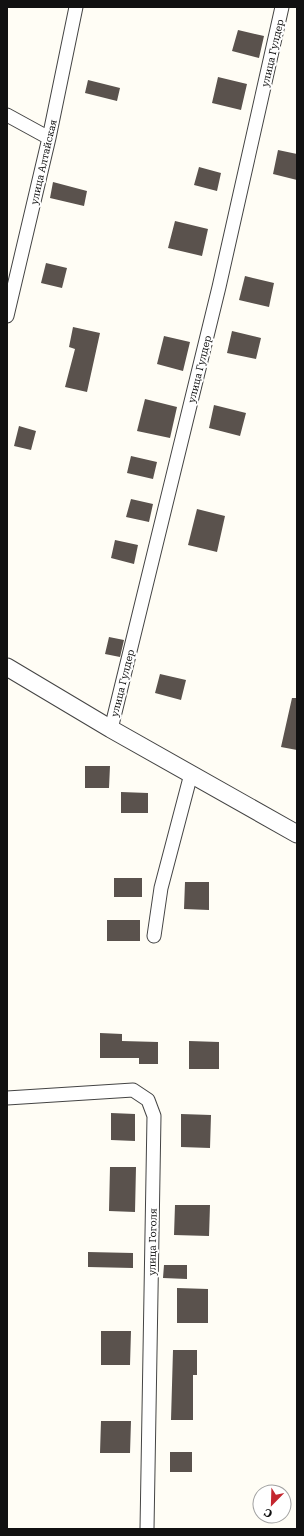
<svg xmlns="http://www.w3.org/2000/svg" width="304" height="1536" font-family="'Roboto Serif',serif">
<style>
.building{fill:#5a524d}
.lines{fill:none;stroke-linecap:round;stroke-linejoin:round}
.minor-casing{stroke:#444;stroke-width:15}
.tertiary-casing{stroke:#444;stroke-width:19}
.minor{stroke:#fff;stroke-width:13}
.tertiary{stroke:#fff;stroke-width:17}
.labels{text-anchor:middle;stroke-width:4;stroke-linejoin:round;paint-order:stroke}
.street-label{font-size:10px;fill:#111;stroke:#fff}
</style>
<rect width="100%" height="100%" fill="#fffdf5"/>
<!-- building -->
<path class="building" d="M 238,30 L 264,36 L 259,58 L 232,51 Z
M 218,77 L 247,84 L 241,110 L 212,103 Z
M 88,80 L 120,88 L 117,101 L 85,93 Z
M 278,150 L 297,154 L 297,180 L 273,174 Z
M 199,167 L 221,173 L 217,191 L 194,185 Z
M 53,182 L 87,191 L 84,206 L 50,198 Z
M 175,221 L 208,229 L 202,256 L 168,248 Z
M 46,263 L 67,268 L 62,288 L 41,283 Z
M 245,276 L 274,283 L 269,307 L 239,300 Z
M 73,327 L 100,333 L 87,392 L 65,387 L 75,349 L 69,347 Z
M 232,331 L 261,338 L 256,359 L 227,353 Z
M 164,336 L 190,342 L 183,371 L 157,364 Z
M 145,399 L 177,407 L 170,438 L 137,431 Z
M 214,405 L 246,413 L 240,436 L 209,428 Z
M 19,426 L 36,431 L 31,450 L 14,446 Z
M 131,456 L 157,462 L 153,479 L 127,473 Z
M 131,499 L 153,504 L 149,522 L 126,517 Z
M 197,509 L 225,516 L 217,552 L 188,545 Z
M 115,540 L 138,545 L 134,564 L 111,558 Z
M 109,637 L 124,640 L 120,657 L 105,654 Z
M 160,674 L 186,680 L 181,700 L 155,693 Z
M 292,698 L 297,698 L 297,750 L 281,747 Z
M 85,766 L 110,766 L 109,788 L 85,788 Z
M 121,792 L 148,793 L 148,813 L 121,813 Z
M 114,878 L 142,878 L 142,897 L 114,897 Z
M 185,882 L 209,882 L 209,910 L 184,909 Z
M 107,920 L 140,920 L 140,941 L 107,941 Z
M 100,1033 L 122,1034 L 122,1041 L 158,1042 L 158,1064 L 139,1064 L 139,1058 L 100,1058 Z
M 189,1041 L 219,1042 L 219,1069 L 189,1069 Z
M 111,1113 L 135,1114 L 135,1141 L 111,1140 Z
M 181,1114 L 211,1115 L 210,1148 L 181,1147 Z
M 110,1167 L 136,1167 L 135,1212 L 109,1211 Z
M 175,1205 L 210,1205 L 209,1236 L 174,1235 Z
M 88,1252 L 133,1253 L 133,1268 L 88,1267 Z
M 164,1265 L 187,1265 L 187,1279 L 163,1278 Z
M 177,1288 L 208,1289 L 208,1323 L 177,1323 Z
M 101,1331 L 131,1331 L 130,1365 L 101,1365 Z
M 173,1350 L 197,1350 L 197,1375 L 193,1375 L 193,1420 L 171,1420 Z
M 101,1421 L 131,1421 L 130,1453 L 100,1453 Z
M 170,1452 L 192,1452 L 192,1472 L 170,1472 Z"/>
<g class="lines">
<defs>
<path id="minor" d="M 7,115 L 49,138
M 7,316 L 49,138 L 76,7
M 111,729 L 219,287 L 282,7
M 154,936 L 161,888 L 191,774
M 7,1098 L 133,1090 L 148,1100 L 154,1116 L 147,1529"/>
<path id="tertiary" d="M 7,667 L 111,729 L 297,834"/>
</defs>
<!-- minor casing -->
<use href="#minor" class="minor-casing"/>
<!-- tertiary casing -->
<use href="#tertiary" class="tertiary-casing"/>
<!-- minor -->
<use href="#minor" class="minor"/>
<!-- tertiary -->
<use href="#tertiary" class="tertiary"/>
</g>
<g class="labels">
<!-- street labels -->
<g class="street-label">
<text transform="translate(272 53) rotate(-77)" y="4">улица Гулдер</text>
<text transform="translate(43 162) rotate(-77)" y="4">улица Алтайская</text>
<text transform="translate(199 369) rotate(-76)" y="4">улица Гулдер</text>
<text transform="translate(122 683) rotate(-76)" y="4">улица Гулдер</text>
<text transform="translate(152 1242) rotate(-89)" y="4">улица Гоголя</text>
</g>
</g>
<!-- border -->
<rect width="304" height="1536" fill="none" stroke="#111111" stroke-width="16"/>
<!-- north arrow -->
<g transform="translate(272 1504) rotate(203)"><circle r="19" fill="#ffffff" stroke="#a0a0a0"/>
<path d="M0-3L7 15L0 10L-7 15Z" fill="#c4262e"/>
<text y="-6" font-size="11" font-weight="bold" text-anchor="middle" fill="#111111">С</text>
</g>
</svg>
